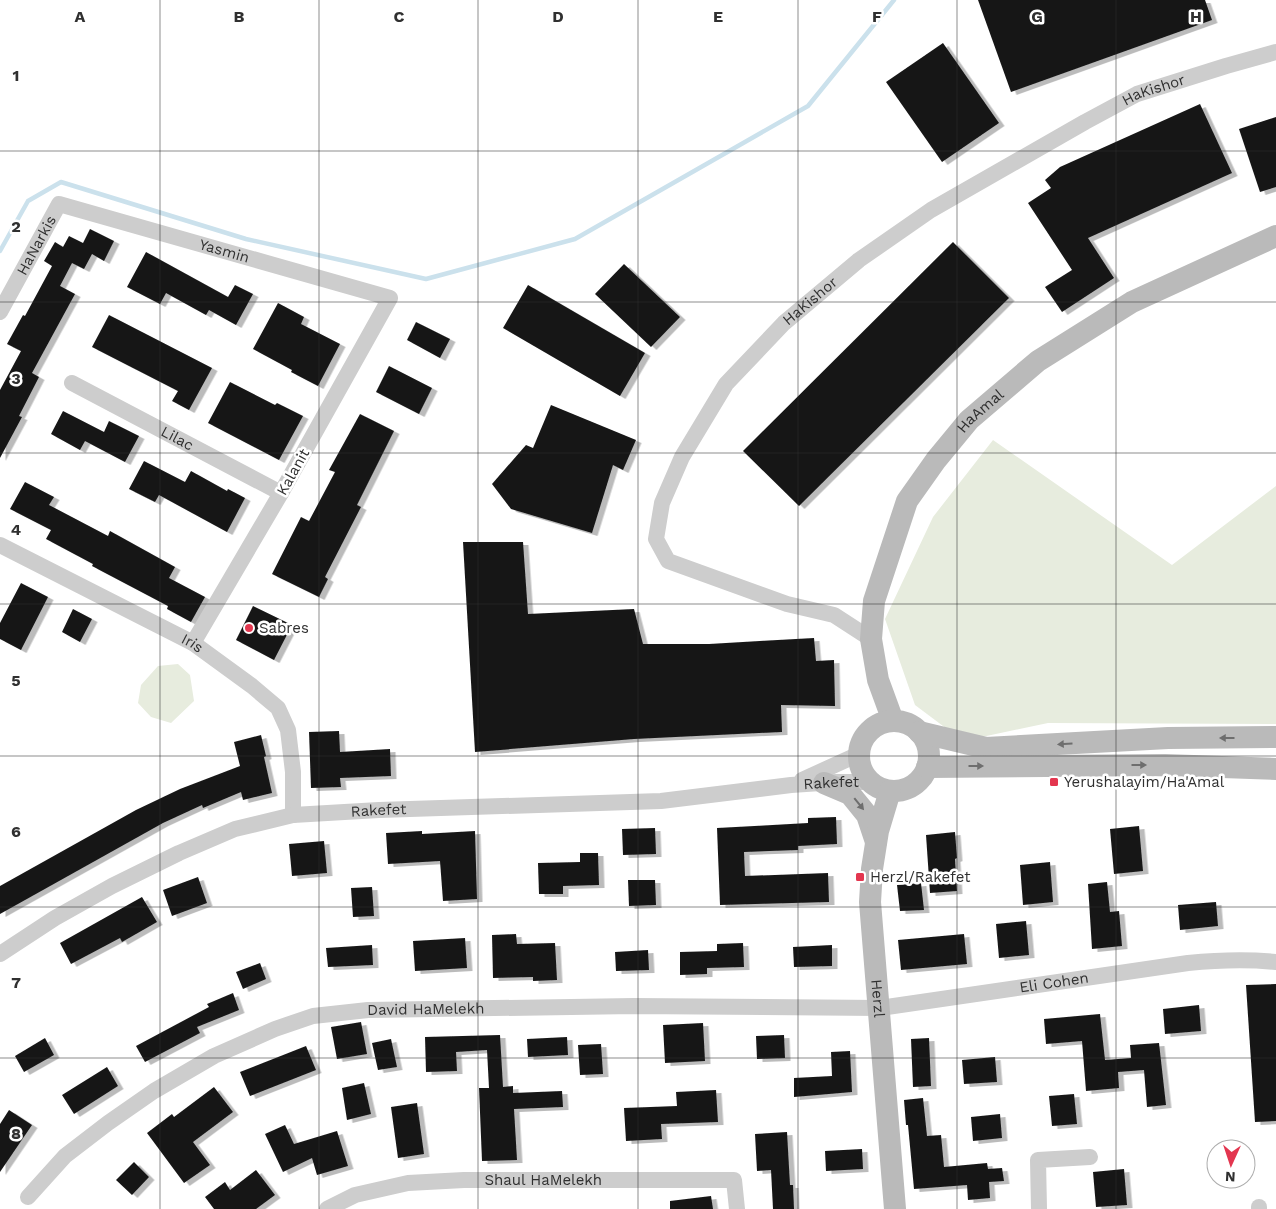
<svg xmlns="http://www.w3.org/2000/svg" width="1276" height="1209" font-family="'Work Sans',sans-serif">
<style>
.green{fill:#e7ecde}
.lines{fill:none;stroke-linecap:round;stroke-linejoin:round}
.stream{stroke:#cbe1ec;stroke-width:4.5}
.building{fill:#171717;filter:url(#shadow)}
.street{stroke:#cdcdcd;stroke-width:16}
.secondary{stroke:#bababa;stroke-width:22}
.oneway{fill:#6e6e6e}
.grid{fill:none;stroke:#303030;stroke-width:1;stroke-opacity:0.55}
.poi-dot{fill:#e3364f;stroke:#fff;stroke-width:2}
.labels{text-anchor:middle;stroke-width:5;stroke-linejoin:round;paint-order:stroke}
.street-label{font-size:15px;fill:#303030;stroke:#fff}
.poi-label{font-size:15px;fill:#303030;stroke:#fff;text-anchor:start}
.grid-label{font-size:16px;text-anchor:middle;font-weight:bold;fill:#303030;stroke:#fff;stroke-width:5;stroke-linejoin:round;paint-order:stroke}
</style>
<defs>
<filter id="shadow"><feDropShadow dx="5.5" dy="3" stdDeviation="0" flood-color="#0004"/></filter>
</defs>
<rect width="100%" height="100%" fill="#fff"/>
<!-- green -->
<path class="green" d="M 993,440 L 1172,565 L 1276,486 L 1276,724 L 1048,723 L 963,741 L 915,705 L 885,619 L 933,517 Z
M 178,664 L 190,675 L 194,701 L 171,723 L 151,717 L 138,703 L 141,685 L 158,666 Z"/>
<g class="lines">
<!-- stream -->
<path class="stream" d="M 0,251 L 28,201 L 61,182 L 246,239 L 426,279 L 575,239 L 808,106 L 894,0"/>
</g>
<!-- building -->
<path class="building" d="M 978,0 L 1205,0 L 1212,20 L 1011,92 Z
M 943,43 L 999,123 L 942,162 L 886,82 Z
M 1200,104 L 1232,173 L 1088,238 L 1114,278 L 1062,312 L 1045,287 L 1072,270 L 1028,203 L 1051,188 L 1045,180 L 1060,167 Z
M 1276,117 L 1276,187 L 1260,192 L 1239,129 Z
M 90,229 L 114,241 L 104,261 L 92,254 L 84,269 L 72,263 L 60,286 L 75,294 L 32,373 L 39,377 L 19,416 L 22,417 L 0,458 L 0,390 L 21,351 L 7,344 L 23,315 L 25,316 L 52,266 L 44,261 L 55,242 L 63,247 L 69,236 L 83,243 Z
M 953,242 L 1009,298 L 799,506 L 743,451 Z
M 146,252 L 228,297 L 235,285 L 253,294 L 236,325 L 209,310 L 206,315 L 166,293 L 160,304 L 127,287 Z
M 624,264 L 680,317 L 651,347 L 595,294 Z
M 528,285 L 645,353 L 620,396 L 503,328 Z
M 278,303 L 304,317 L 301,324 L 340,344 L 318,386 L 291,372 L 292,370 L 253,349 Z
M 109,315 L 212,368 L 189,410 L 172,401 L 178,391 L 92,347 Z
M 416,322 L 450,339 L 440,358 L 407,340 Z
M 389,366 L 432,388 L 419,414 L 376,392 Z
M 230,382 L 275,405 L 277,403 L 303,416 L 279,460 L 208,423 Z
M 551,405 L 636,440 L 623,470 L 613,465 L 592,533 L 511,509 L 492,484 L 526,445 L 533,448 Z
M 63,411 L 104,432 L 109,421 L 139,436 L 125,462 L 85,441 L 80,450 L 51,434 Z
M 360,414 L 394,431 L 357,505 L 361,507 L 325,577 L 328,579 L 319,597 L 272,574 L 301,517 L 309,521 L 335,472 L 329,470 Z
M 144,461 L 185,482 L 191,471 L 227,491 L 228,489 L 245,498 L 227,532 L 159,495 L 155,502 L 129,489 Z
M 25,482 L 54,497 L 49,505 L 108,536 L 110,531 L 175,567 L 169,578 L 205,597 L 191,622 L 167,609 L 168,606 L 92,566 L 93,564 L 46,539 L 51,530 L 10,509 Z
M 463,542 L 523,542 L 528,614 L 634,609 L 643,644 L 709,644 L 814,638 L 816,661 L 834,660 L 835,706 L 781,705 L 782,732 L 634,739 L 475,752 Z
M 21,583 L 48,597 L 21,650 L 0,639 L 0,623 Z
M 253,606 L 292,625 L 274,660 L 236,640 Z
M 73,609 L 92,619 L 80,642 L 62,632 Z
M 339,731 L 340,752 L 390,749 L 391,776 L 340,778 L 341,787 L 311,788 L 309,732 Z
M 261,735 L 266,756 L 264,757 L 272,793 L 243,800 L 241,792 L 203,808 L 202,805 L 163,823 L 0,914 L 0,886 L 136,810 L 180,789 L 240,766 L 234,742 Z
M 836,817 L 837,844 L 798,846 L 798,850 L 744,852 L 745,876 L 828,873 L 829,902 L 720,905 L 717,828 L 808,823 L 808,818 Z
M 1139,826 L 1143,871 L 1114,874 L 1110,829 Z
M 655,828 L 656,854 L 623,855 L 622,829 Z
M 422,831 L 422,834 L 475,831 L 477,899 L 443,901 L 440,861 L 388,864 L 386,833 Z
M 955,832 L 957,858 L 955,859 L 957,891 L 930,893 L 926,835 Z
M 324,841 L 327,873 L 292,876 L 289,844 Z
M 580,853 L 598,853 L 599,885 L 563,886 L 563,894 L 539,894 L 538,863 L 580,862 Z
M 1050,862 L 1053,902 L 1023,905 L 1020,865 Z
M 198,877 L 207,903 L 172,916 L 163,890 Z
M 628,880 L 655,880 L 656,905 L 629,906 Z
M 1107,882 L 1110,912 L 1119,911 L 1122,946 L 1092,949 L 1088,884 Z
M 921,883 L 924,910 L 900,911 L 897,885 Z
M 372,887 L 374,916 L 353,917 L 351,888 Z
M 142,897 L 157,922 L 122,942 L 120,938 L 71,964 L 60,943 Z
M 1216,902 L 1218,926 L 1180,930 L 1178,905 Z
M 1026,921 L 1029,955 L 999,958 L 996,924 Z
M 516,934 L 517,944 L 555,943 L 557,980 L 533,981 L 533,977 L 493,978 L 492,935 Z
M 964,934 L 967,964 L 901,970 L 898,940 Z
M 465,938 L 467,968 L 415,971 L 413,941 Z
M 743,943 L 744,967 L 707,968 L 707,974 L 680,975 L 680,952 L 717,951 L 717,944 Z
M 372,945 L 373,965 L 328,967 L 326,948 Z
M 832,945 L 832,966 L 794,967 L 793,947 Z
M 648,950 L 649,970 L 616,971 L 615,952 Z
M 260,963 L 266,979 L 243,989 L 236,972 Z
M 1276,984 L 1276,1121 L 1255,1122 L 1246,985 Z
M 233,993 L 239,1010 L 197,1027 L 200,1033 L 145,1062 L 136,1046 L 209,1007 L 207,1004 Z
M 1199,1005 L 1201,1031 L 1165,1034 L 1163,1009 Z
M 1100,1014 L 1105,1060 L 1131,1058 L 1130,1045 L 1159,1043 L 1166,1105 L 1147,1107 L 1144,1070 L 1118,1072 L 1119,1088 L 1086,1091 L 1082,1041 L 1046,1044 L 1044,1019 Z
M 361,1022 L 367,1054 L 337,1059 L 331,1027 Z
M 703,1023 L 705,1061 L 665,1063 L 663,1025 Z
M 500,1035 L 503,1087 L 513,1086 L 513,1093 L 562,1091 L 563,1107 L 514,1109 L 517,1160 L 482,1161 L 479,1088 L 489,1088 L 487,1050 L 456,1052 L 457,1071 L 426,1072 L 425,1037 Z
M 784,1035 L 785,1058 L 757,1059 L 756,1036 Z
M 567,1037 L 568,1055 L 528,1057 L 527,1039 Z
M 45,1038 L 54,1055 L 24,1072 L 15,1056 Z
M 929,1038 L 931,1086 L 913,1087 L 911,1039 Z
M 391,1039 L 397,1067 L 378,1070 L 372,1043 Z
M 601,1044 L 603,1074 L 580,1075 L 578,1045 Z
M 306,1046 L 316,1070 L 250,1096 L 240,1072 Z
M 850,1051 L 852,1092 L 794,1097 L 794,1078 L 832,1076 L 831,1052 Z
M 995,1057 L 997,1082 L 964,1084 L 962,1060 Z
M 107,1067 L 118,1086 L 74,1114 L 62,1095 Z
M 364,1083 L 371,1114 L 347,1120 L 342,1088 Z
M 214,1087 L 233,1112 L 193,1142 L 210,1165 L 184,1183 L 147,1133 L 172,1114 L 174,1117 Z
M 716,1090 L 718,1122 L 661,1124 L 662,1139 L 626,1141 L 624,1108 L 677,1106 L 676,1092 Z
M 1074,1094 L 1077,1124 L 1052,1126 L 1049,1096 Z
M 923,1098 L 927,1136 L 941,1135 L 944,1167 L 987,1163 L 988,1169 L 1002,1168 L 1004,1181 L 989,1182 L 990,1198 L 968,1200 L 967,1185 L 914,1189 L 908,1125 L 906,1125 L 904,1100 Z
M 417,1103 L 424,1154 L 398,1158 L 391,1107 Z
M 9,1110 L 32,1125 L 0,1172 L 0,1124 Z
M 1000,1114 L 1002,1138 L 973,1141 L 971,1117 Z
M 285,1125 L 294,1144 L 337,1131 L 348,1166 L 317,1175 L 312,1158 L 283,1172 L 265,1134 Z
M 787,1132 L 790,1185 L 793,1185 L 794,1209 L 773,1209 L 771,1170 L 757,1171 L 755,1134 Z
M 862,1149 L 863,1169 L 826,1171 L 825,1151 Z
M 134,1162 L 149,1177 L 132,1195 L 116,1180 Z
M 1124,1169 L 1127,1205 L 1096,1207 L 1093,1172 Z
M 256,1170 L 275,1195 L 256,1209 L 214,1209 L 205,1197 L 225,1182 L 230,1190 Z
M 711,1196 L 713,1209 L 670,1209 L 670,1201 Z"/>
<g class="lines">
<!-- street -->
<g class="street">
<path id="s1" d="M 0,312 L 59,204 L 390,298 L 281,493 L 193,643"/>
<path id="s2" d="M 72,383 L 281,493"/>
<path id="s3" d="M 0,545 L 193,643 L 252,686 L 278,708 L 288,730 L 293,772 L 293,815"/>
<path id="s4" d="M 871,639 L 834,615 L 787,604 L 668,561 L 656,539 L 662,503 L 682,457 L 726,384 L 784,323 L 859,260 L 931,210 L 1085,122 L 1137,94 L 1226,66 L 1276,52"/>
<path d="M 802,780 L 859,754"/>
<path id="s5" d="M 0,954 L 55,918 L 112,886 L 179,853 L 235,829 L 293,815 L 379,810 L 661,801 L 791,785 L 836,782 L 871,782"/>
<path id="s6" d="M 28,1197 L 65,1156 L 108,1123 L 154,1091 L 214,1056 L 275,1029 L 313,1016 L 368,1010 L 634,1006 L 880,1008 L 1188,963 C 1218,960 1246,959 1276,962"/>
<path id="s7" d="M 327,1209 L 355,1195 L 408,1183 L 464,1180 L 734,1180 L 737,1209"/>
<path d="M 1039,1209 L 1038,1160 L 1090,1157"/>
<path d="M 1259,1209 L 1259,1207"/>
</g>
<!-- secondary -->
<g class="secondary">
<path id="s8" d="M 893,721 L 878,680 L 871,639 L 874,601 L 907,501 L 936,460 L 969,420 L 1038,361 L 1132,302 L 1276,236"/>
<circle cx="894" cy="756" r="35"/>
<path d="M 919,732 L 986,748 L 1168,738 L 1276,737"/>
<path d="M 927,767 L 1165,765 L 1276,769"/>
<path d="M 824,783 L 850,794 L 867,815 L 876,842"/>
<path id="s9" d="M 890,791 L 878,831 L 872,869 L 870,902 L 895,1209"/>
</g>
</g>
<!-- one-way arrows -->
<defs><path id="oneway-solid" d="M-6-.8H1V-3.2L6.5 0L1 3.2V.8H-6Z" transform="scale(1.25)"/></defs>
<g class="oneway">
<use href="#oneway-solid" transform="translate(1227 738) rotate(180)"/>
<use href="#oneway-solid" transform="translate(1065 744) rotate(177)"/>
<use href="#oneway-solid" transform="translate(1139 765)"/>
<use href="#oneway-solid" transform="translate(976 766)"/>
<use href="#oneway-solid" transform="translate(859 804) rotate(51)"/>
</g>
<!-- grid -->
<path class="grid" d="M 160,0 L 160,1209M 319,0 L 319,1209M 478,0 L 478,1209M 638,0 L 638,1209M 798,0 L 798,1209M 957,0 L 957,1209M 1116,0 L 1116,1209M 0,151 L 1276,151M 0,302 L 1276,302M 0,453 L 1276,453M 0,604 L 1276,604M 0,756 L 1276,756M 0,907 L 1276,907M 0,1058 L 1276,1058"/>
<!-- markers -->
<g class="poi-dot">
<circle cx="249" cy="628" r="5"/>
<rect x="1049" y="777" width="10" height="10" rx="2.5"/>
<rect x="855" y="872" width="10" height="10" rx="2.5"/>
</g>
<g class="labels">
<!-- street labels -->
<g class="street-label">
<text dy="5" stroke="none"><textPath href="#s4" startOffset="939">HaKishor</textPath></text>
<text dy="5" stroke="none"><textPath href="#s1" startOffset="76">HaNarkis</textPath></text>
<text dy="5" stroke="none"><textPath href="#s1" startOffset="295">Yasmin</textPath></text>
<text dy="5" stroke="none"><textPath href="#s4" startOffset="534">HaKishor</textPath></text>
<text dy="5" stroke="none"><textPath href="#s8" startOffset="345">HaAmal</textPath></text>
<text dy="5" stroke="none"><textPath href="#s2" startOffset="119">Lilac</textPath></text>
<text transform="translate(293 472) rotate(-61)" y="5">Kalanit</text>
<text dy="5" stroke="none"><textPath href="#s3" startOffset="216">Iris</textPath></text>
<text dy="5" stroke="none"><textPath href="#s5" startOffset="866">Rakefet</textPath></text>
<text dy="5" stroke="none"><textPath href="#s5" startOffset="412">Rakefet</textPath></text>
<text dy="5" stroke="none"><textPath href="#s6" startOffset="1085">Eli Cohen</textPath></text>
<text dy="5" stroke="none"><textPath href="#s9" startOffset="210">Herzl</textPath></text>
<text dy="5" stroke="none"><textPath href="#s6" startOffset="455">David HaMelekh</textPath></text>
<text dy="5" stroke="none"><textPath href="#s7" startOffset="221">Shaul HaMelekh</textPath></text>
</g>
<!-- poi labels -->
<g class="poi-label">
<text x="259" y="633">Sabres</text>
<text x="1064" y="787">Yerushalayim/Ha'Amal</text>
<text x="870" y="882">Herzl/Rakefet</text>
</g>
</g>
<g class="grid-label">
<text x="80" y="22">A</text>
<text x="239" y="22">B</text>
<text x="399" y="22">C</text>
<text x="558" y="22">D</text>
<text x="718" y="22">E</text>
<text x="877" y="22">F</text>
<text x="1037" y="22">G</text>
<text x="1196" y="22">H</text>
<text x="16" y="81">1</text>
<text x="16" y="232">2</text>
<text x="16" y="384">3</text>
<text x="16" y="535">4</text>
<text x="16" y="686">5</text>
<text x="16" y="837">6</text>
<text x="16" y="988">7</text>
<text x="16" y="1139">8</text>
</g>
<!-- north arrow -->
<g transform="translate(1231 1164) rotate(183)"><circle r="24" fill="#ffffff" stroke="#acacac"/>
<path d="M0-4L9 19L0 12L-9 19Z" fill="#e3364f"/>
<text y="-8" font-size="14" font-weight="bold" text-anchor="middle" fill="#303030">N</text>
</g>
</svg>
